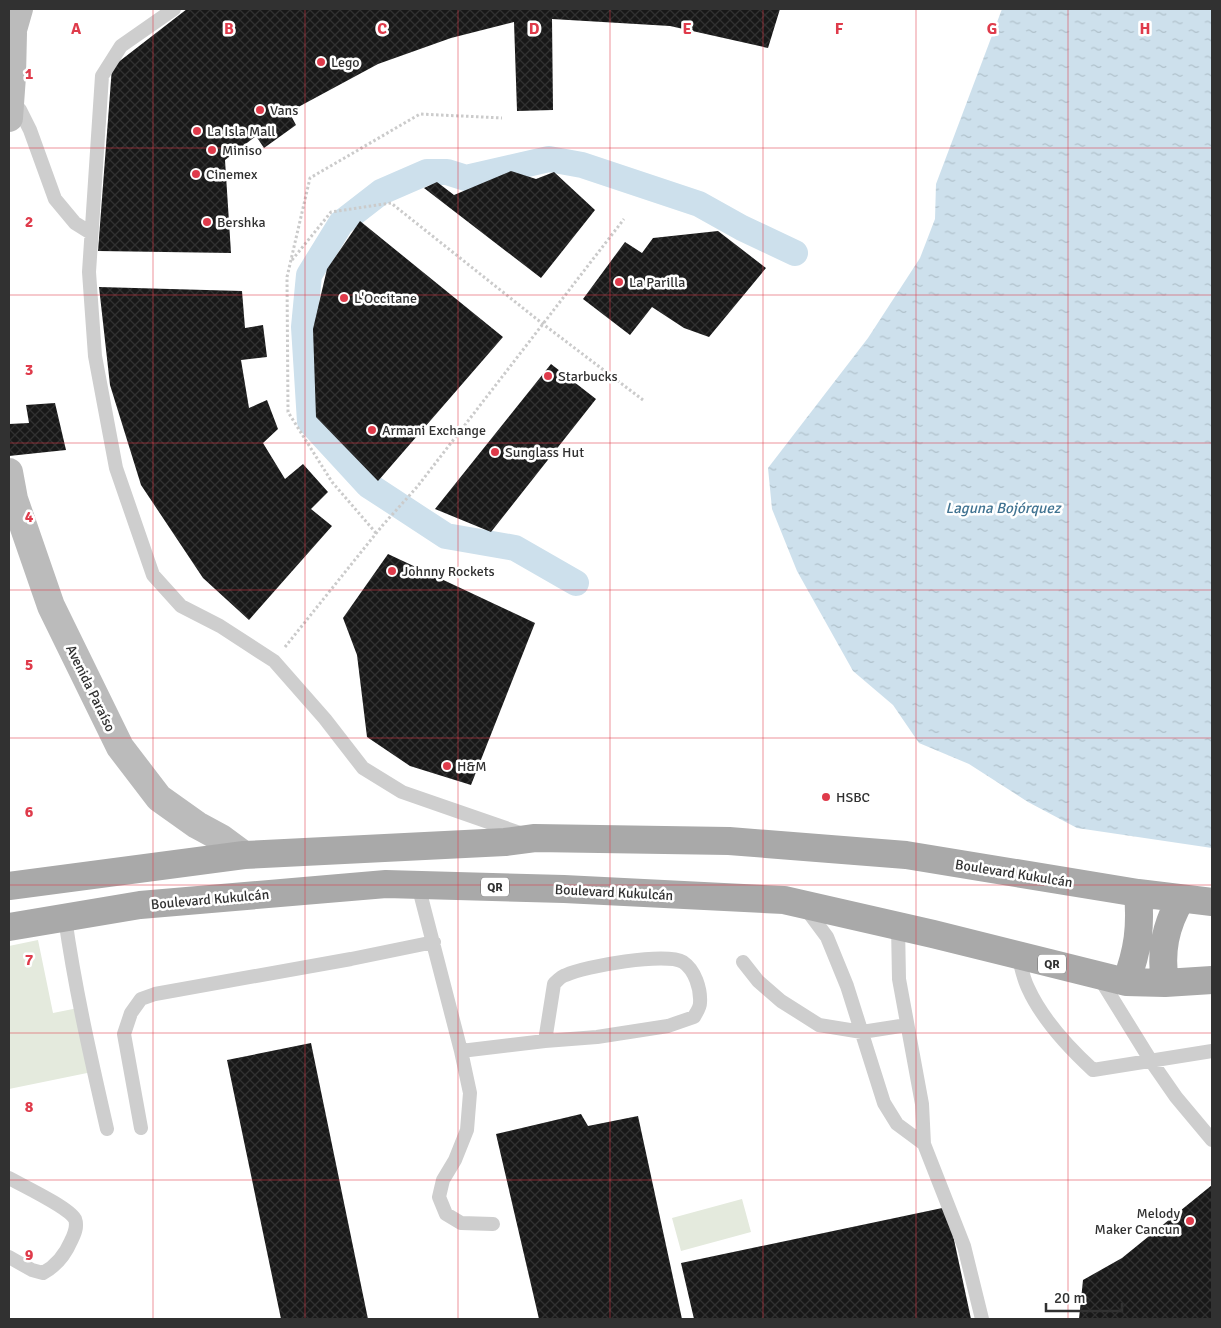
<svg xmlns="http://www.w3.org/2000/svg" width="1221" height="1328" font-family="Signika,sans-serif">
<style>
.garden{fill:#e4eadd}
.water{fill:url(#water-ripples)}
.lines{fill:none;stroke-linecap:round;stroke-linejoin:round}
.canal{stroke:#cde0ec;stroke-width:26}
.building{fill:url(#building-cross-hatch)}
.path{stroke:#cbcbcb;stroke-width:3;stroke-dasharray:2.5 2.5;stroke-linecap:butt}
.lane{stroke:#cecece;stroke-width:14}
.secondary{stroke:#bbb;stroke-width:28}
.primary{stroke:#a9a9a9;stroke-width:28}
.grid{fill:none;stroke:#df3b4b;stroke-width:1;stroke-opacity:0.55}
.poi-dot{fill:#df3b4b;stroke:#fff;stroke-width:2}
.labels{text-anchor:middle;stroke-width:5;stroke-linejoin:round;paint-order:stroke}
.shield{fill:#fff;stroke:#6f6f6f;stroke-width:1}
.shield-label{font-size:12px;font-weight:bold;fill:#313131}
.poi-label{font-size:14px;fill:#313131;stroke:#fff;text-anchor:start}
.street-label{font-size:14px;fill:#313131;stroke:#fff}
.water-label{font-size:15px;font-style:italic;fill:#417391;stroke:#fff}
.grid-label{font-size:16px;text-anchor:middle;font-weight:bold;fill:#df3b4b;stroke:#fff;stroke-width:5;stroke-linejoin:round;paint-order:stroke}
</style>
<defs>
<pattern id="water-ripples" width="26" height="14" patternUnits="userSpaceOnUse" patternTransform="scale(1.25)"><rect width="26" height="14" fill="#cde0ec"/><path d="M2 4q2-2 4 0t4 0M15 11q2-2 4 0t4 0" fill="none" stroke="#b0c1cb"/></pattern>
<pattern id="building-cross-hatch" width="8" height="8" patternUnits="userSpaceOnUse" patternTransform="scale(1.25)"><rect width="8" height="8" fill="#181818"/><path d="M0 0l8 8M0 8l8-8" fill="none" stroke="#313131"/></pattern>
</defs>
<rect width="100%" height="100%" fill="#fff"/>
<!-- garden -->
<path class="garden" d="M 38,940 L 53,1013 L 78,1008 L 92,1072 L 9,1089 L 9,946 Z
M 742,1199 L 751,1232 L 681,1251 L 672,1218 Z"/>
<!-- water -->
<path class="water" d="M 1002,9 L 1212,9 L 1212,848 L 1077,828 L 1028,802 L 969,764 L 919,743 L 893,705 L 853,671 L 797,571 L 772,509 L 768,468 L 868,338 L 920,258 L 935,219 L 936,184 Z"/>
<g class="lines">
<!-- canal -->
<path class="canal" d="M 576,583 L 515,548 L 446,536 L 368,485 L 310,422 L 304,327 L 309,275 L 341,223 L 381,192 L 427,172 L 447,172 L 466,178 L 549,159 L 582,165 L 699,204 L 742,228 L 795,253"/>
</g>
<!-- building -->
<path class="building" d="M 187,9 L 780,9 L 768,48 L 670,26 L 552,19 L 553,110 L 517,111 L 514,22 L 451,38 L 378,64 L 289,112 L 296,125 L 264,148 L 256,136 L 225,160 L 231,253 L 98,251 L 112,67 Z
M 511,171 L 536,179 L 554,172 L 595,210 L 541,278 L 424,188 L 437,182 L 454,195 Z
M 360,221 L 503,337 L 378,481 L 316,417 L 313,329 L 327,269 Z
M 718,231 L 766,268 L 709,337 L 684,328 L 652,307 L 630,335 L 583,299 L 625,242 L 642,253 L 653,238 Z
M 99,287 L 242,291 L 245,328 L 263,325 L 267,357 L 241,360 L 249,408 L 267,400 L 278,429 L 263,443 L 285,479 L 303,464 L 328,492 L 311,509 L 332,526 L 249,620 L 203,578 L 141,485 L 110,385 Z
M 551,364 L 596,399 L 491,532 L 435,509 Z
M 55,403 L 66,450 L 9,456 L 9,424 L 29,423 L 26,405 Z
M 388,554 L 535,623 L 471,785 L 410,766 L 367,737 L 357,655 L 343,618 Z
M 311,1043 L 368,1319 L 281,1319 L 227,1060 Z
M 581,1114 L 588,1126 L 638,1116 L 682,1319 L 539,1319 L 496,1134 Z
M 1212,1185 L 1212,1319 L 1079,1319 L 1083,1280 L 1122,1258 Z
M 947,1207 L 971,1319 L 694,1319 L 681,1263 Z"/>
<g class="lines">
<!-- path -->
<path class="path" d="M 292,260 L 331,212 L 391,203 L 543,324 L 643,400
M 376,533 L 332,482 L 288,412 L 287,277 L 310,178 L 420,114 L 502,118
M 285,647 L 382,526 L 417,487 L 624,219"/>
<!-- lane -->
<path class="lane" d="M 174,9 L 121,46 L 102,76 L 89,272 L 95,356 L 116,468 L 153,575 L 181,606 L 220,626 L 274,661 L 325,719 L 363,768 L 402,792 L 523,834
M 12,101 L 20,110 L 30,130 L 55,199 L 75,223 L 91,233
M 418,885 L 461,1051 L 470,1093 L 467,1130 L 455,1160 L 443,1180 L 439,1197 L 446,1214 L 461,1223 L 493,1224
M 804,906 L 827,937 L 847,986 L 884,1103 L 897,1124 L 924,1144
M 65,918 C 75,989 91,1059 107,1129
M 898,926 L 899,979 L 922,1104 L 924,1144 L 964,1246 L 982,1319
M 1018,955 C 1021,966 1023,978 1028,988 C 1042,1019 1068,1047 1093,1070 L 1212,1051
M 743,962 L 758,981 L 781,1001 L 819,1025 L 862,1032 L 907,1025
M 1099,977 L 1151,1061 L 1176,1097 L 1212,1140
M 461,1051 L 545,1041 L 597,1037 L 668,1026 L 694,1017 C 696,1013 700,1008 700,1003 C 701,989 695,970 683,962 C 666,952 585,966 566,975 C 561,976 557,981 554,984 L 545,1041
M 141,1128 L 124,1034 L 131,1013 L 141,999 L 155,994 L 351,959 L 434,942
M 9,1178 C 23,1186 68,1207 75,1219 C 78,1227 74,1235 71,1241 C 65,1255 56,1266 43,1273 L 32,1270 L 9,1257"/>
<!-- secondary -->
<path class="secondary" d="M 9,44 L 19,9
M 9,118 L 12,76 L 13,33
M 9,472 L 14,499 L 51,606 L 120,747 L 159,798 L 197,825 L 221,838 L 244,855"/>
<!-- primary -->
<path class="primary" d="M 9,886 L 244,855 L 505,842 L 535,838 L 729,841 L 906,855 L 1138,893 L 1212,902
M 9,927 L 140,905 L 386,884 L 564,889 L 784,900 L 933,934 L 1126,982 L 1165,983 L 1212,980
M 1126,982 C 1138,950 1141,927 1138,893
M 1165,983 C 1160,952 1165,926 1181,899"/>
</g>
<!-- grid -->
<path class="grid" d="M 153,9 L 153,1319M 305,9 L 305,1319M 458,9 L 458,1319M 610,9 L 610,1319M 763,9 L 763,1319M 916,9 L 916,1319M 1068,9 L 1068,1319M 9,148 L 1212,148M 9,295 L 1212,295M 9,443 L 1212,443M 9,590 L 1212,590M 9,738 L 1212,738M 9,885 L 1212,885M 9,1033 L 1212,1033M 9,1180 L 1212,1180"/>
<!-- markers -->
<g class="poi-dot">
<circle cx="321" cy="62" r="5"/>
<circle cx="260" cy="110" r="5"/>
<circle cx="197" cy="131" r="5"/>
<circle cx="212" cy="150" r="5"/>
<circle cx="196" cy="174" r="5"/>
<circle cx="207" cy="222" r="5"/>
<circle cx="619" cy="282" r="5"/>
<circle cx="344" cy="298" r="5"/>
<circle cx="548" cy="376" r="5"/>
<circle cx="372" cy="430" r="5"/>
<circle cx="495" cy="452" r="5"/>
<circle cx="392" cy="571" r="5"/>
<circle cx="447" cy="766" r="5"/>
<circle cx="826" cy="797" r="5"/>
<circle cx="1190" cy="1221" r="5"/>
</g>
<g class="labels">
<!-- shield labels -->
<g class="shield">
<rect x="481" y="877.5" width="28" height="19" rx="4"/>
<rect x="1038" y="954.5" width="28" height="19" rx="4"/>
</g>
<g class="shield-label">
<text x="495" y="891">QR</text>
<text x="1052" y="968">QR</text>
</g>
<!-- poi labels -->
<g class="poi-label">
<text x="331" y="67">Lego</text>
<text x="270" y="115">Vans</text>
<text x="207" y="136">La Isla Mall</text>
<text x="222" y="155">Miniso</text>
<text x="206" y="179">Cinemex</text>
<text x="217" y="227">Bershka</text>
<text x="629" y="287">La Parilla</text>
<text x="354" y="303">L'Occitane</text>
<text x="558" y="381">Starbucks</text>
<text x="382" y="435">Armani Exchange</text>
<text x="505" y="457">Sunglass Hut</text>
<text x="402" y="576">Johnny Rockets</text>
<text x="457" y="771">H&amp;M</text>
<text x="836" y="802">HSBC</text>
<text x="1180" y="1218" text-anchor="end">Melody<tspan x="1180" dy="16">Maker Cancun</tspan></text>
</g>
<!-- street labels -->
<g class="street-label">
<text transform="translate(91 688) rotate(64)" y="5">Avenida Paraíso</text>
<text transform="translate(1014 873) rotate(9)" y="5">Boulevard Kukulcán</text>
<text transform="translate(614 892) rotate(3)" y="5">Boulevard Kukulcán</text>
<text transform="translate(210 899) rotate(-5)" y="5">Boulevard Kukulcán</text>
</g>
<!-- water labels -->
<g class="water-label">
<text x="1003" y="513">Laguna Bojórquez</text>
</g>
</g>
<g class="grid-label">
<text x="76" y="34">A</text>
<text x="229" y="34">B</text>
<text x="382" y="34">C</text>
<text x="534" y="34">D</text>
<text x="687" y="34">E</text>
<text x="839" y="34">F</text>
<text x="992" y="34">G</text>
<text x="1145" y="34">H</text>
<text x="29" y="79">1</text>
<text x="29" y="227">2</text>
<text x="29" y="375">3</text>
<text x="29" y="522">4</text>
<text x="29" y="670">5</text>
<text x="29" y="817">6</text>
<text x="29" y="965">7</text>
<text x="29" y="1112">8</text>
<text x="29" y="1260">9</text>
</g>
<!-- border -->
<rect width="1221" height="1328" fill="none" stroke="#313131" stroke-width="20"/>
<!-- scale -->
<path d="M1046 1303v8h76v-8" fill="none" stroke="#313131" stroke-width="2.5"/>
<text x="1054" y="1303" font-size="15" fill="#313131" stroke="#ffffff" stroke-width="4" paint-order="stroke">20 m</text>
</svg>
